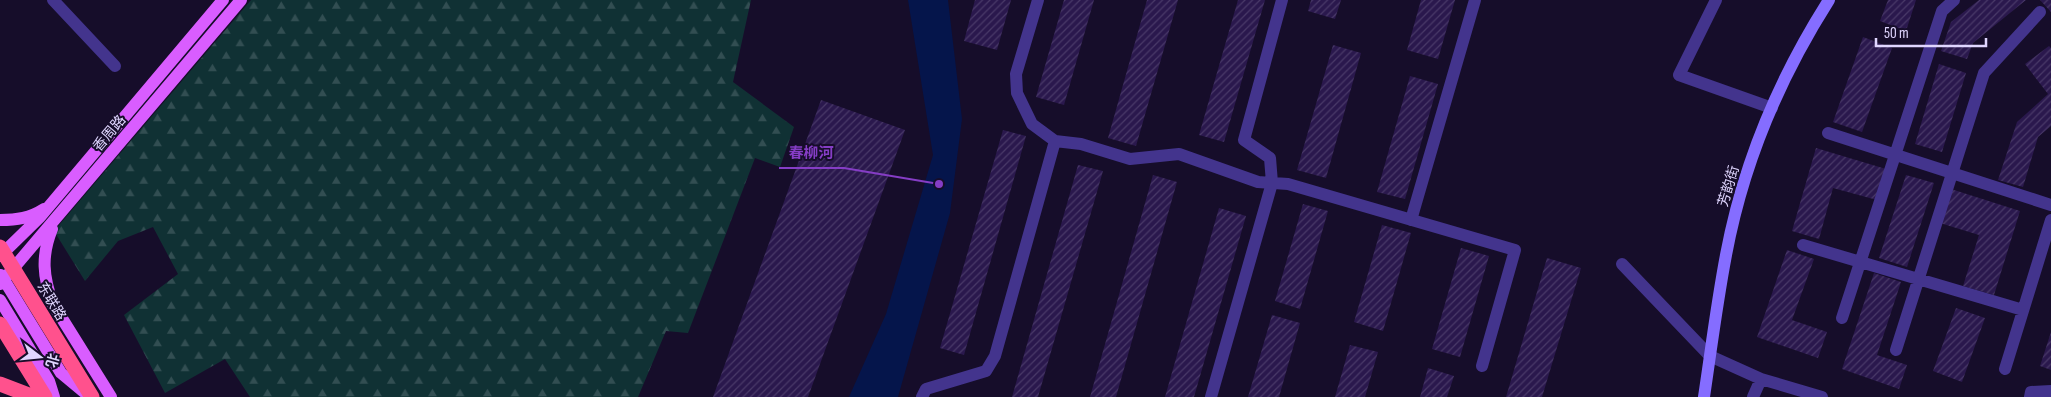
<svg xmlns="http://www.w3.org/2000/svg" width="2051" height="397" font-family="'Sofia Sans Condensed','Noto Sans SC',sans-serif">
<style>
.forest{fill:url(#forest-firs)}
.water{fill:#05154b}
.building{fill:url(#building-hatch)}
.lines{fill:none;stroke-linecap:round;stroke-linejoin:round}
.street{stroke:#43348d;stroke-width:12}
.secondary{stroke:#856dff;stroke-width:12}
.primary{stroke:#d95dff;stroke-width:12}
.highway{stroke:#ff518d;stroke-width:15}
.highway-bridge{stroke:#ff518d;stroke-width:15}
.labels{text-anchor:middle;stroke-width:4;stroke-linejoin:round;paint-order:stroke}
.street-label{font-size:14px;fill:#e0d6ff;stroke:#160d2a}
.leader{fill:none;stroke:#853dc5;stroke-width:2}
.callout-dot{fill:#853dc5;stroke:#160d2a;stroke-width:2}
.callout-label{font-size:15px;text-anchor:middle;font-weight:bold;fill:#853dc5;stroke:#160d2a;stroke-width:4;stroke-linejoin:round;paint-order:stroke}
</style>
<defs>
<pattern id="forest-firs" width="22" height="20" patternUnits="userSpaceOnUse" patternTransform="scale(1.25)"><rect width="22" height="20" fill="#103134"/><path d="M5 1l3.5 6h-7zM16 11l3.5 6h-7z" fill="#324e52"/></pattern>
<pattern id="building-hatch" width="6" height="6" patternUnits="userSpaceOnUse" patternTransform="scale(1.25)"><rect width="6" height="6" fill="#2a184d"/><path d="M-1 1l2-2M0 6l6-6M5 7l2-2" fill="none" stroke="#493968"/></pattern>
</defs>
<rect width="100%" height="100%" fill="#160d2a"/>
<!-- forest -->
<path class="forest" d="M 251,0 L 751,0 L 733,82 L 794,127 L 780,167 L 755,158 L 688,333 L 666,331 L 638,397 L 250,397 L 225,359 L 165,393 L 124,315 L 178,274 L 153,227 L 118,241 L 85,281 L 54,231 Z"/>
<!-- water -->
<path class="water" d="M 908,0 L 948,0 L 962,119 L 950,213 L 898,397 L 849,397 L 886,314 L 933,155 Z"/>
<!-- building -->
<path class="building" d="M 975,0 L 1011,0 L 997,50 L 964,41 Z
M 1064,0 L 1094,0 L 1064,105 L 1036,97 Z
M 1147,0 L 1178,0 L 1136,146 L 1108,138 Z
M 1238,0 L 1265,0 L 1224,142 L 1199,135 Z
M 1311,0 L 1341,0 L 1335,19 L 1308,11 Z
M 1421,0 L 1455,0 L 1438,59 L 1407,50 Z
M 1888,0 L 1916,0 L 1906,31 L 1880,21 Z
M 1979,0 L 2026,0 L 1973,43 L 1967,59 L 1941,51 L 1951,22 Z
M 2040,0 L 2051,0 L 2051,12 Z
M 1863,37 L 1892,48 L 1862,132 L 1833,122 Z
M 1333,45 L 1361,53 L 1326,178 L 1297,170 Z
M 2049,46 L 2051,48 L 2051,126 L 2038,137 L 2023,187 L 1998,180 L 2017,122 L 2048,94 L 2025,64 Z
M 1939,64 L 1966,73 L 1942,152 L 1915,144 Z
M 1410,76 L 1438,84 L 1405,199 L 1377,192 Z
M 821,100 L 905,130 L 808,397 L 713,397 Z
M 1003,130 L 1026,136 L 964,355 L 940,348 Z
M 1816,148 L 1886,169 L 1877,200 L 1833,188 L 1819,239 L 1792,231 Z
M 1078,165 L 1103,171 L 1038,397 L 1012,397 Z
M 1153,175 L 1177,182 L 1116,397 L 1090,397 Z
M 1906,175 L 1934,183 L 1907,267 L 1879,258 Z
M 1951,189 L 2020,211 L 1994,295 L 1963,286 L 1979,235 L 1940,223 Z
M 1303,204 L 1328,211 L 1300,309 L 1275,301 Z
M 1219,208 L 1246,216 L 1194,397 L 1165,397 Z
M 1382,225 L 1411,233 L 1383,331 L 1354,322 Z
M 1461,248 L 1489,256 L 1460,357 L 1432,349 Z
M 1787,250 L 1814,259 L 1792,320 L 1827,332 L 1818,358 L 1757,337 Z
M 1547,258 L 1581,268 L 1542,397 L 1506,397 Z
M 1874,273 L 1901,282 L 1877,355 L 1907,365 L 1899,389 L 1842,369 Z
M 1956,308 L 1985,318 L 1962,382 L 1933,371 Z
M 1272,315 L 1300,323 L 1279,397 L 1248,397 Z
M 2051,332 L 2051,370 L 2040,366 Z
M 1350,345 L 1378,352 L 1365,397 L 1335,397 Z
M 1428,368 L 1454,376 L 1447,397 L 1420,397 Z"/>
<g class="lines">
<!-- street -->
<path class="street" d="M 53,0 L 115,66
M 1038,0 L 1016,74 L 1017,93 L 1032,124 L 1055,141 L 1081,144 L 1130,159 L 1179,154 L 1258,182 L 1288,184 L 1515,250 L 1482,366
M 1716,0 L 1679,75 L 1772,108
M 1828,133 L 2051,205
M 1411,220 L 1475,0
M 1803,245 L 2023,310
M 1622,264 L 1710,356 L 1761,379 L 1822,397
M 1842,318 L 1942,11 L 1954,0
M 1896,350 L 1984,73 L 2040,12
M 2005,369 L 2051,220
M 922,397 L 926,389 L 986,371 L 995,356 L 1055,141
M 1211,397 L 1272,183 L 1270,158 L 1244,140 L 1282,0
M 1753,397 L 1761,379
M 2030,397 L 2031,392 L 2051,391"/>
<!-- secondary -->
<path class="secondary" d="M 1704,397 C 1711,350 1717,302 1726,255 C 1743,164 1780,77 1829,0"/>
<!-- primary -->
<path class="primary" d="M 0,220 C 17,220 30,218 44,209
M 52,229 C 41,256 43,277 53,304 L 111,397
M 0,256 L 40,217 L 223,0
M 1,275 L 61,373 L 90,397
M 0,284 L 241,0
M 0,300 L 49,381 L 54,397"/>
<!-- highway -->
<path class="highway" d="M 0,324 L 45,397
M 0,384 L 34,397"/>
<!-- highway-bridge -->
<path class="highway-bridge" d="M 0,247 L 92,397"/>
</g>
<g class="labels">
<!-- street labels -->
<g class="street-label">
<text transform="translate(109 133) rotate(-50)" y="5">香周路</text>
<text transform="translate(1728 186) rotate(-73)" y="5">芳韵街</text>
<text transform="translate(52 301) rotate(59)" y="5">东联路</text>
</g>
</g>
<!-- callouts -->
<path class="leader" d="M939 184L844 168H779"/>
<circle class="callout-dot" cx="939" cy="184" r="5"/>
<g class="callout-label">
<text x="811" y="158">春柳河</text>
</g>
<!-- north arrow -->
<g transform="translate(40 357) rotate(106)" stroke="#160d2a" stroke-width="4" paint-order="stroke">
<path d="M0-4L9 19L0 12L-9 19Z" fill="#e0d6ff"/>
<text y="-8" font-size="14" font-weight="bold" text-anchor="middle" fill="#e0d6ff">北</text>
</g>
<!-- scale -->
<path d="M1876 38v8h110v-8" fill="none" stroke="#e0d6ff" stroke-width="2.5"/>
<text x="1884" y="38" font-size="15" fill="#e0d6ff" stroke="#160d2a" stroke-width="4" paint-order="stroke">50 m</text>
</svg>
